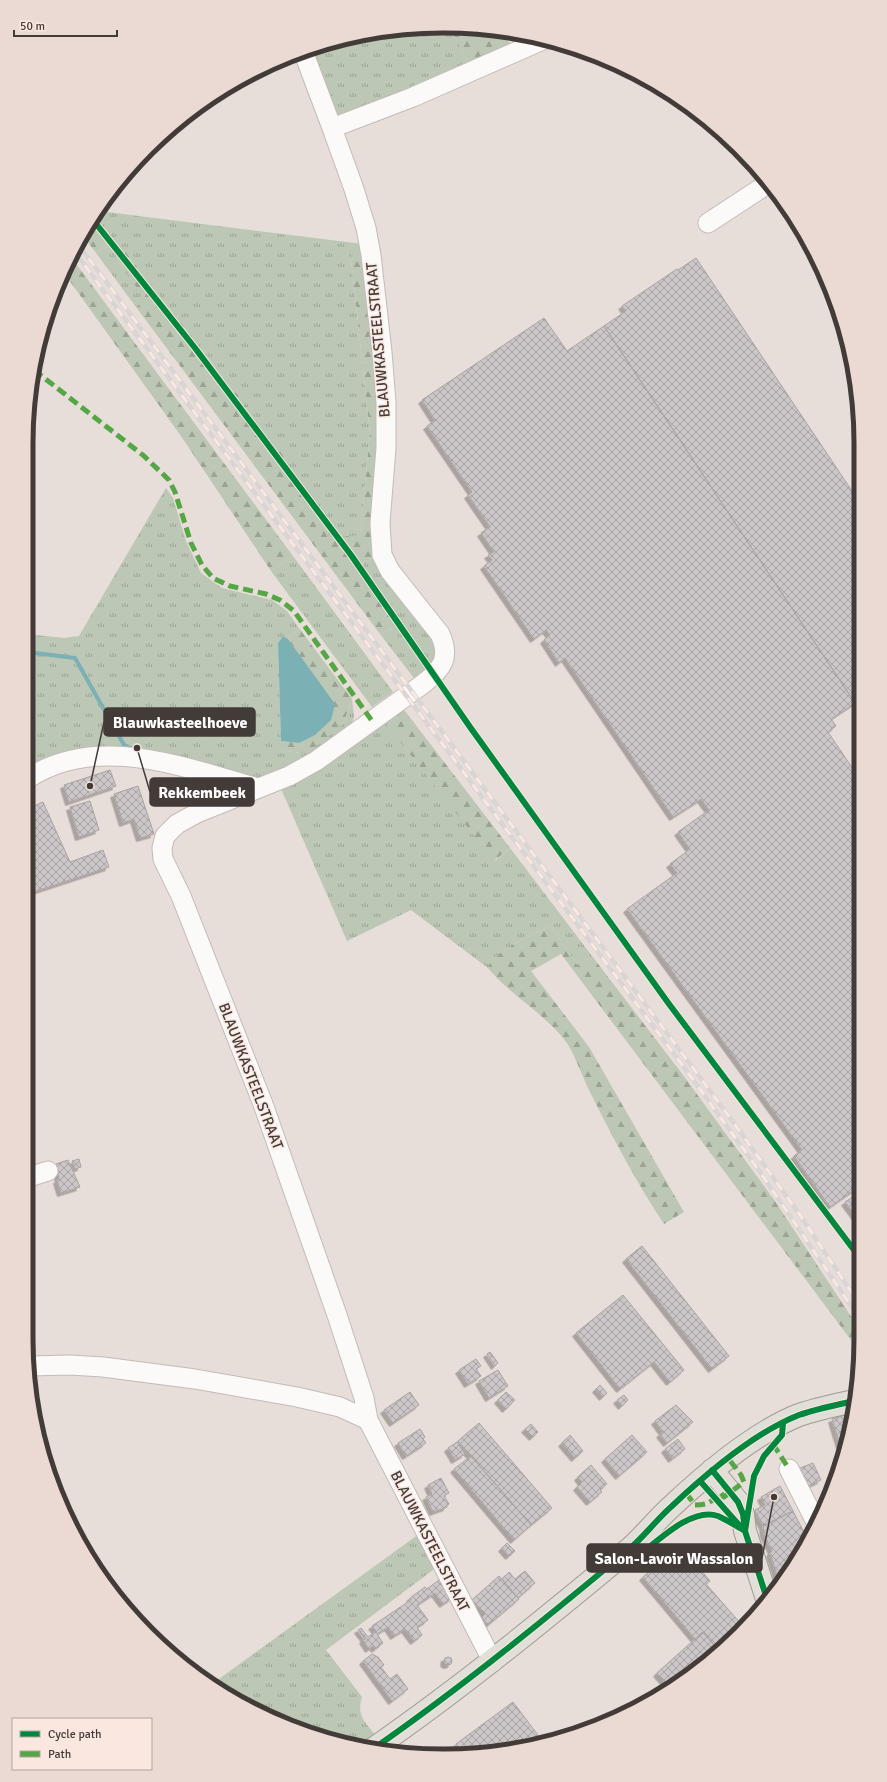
<svg xmlns="http://www.w3.org/2000/svg" width="887" height="1782" font-family="Signika,sans-serif">
<style>
.grass{fill:url(#grass-tufts)}
.forest{fill:url(#forest-firs)}
.water{fill:#7bb0b4}
.lines{fill:none;stroke-linecap:round;stroke-linejoin:round}
.stream{stroke:#7bb0b4;stroke-width:4}
.building{fill:url(#building-cross-hatch);stroke:#a9a3a4;filter:url(#shadow)}
.minor-casing{stroke:#c3bbb8;stroke-width:21}
.major-casing{stroke:#a19a8f;stroke-width:24}
.minor{stroke:#fbfaf9;stroke-width:19}
.major{stroke:#e1dfd8;stroke-width:22}
.rail-casing{stroke:#d9d5d4;stroke-width:4.5}
.rail{stroke:#fae7e0;stroke-width:3;stroke-dasharray:9;stroke-linecap:butt}
.quiet{stroke:#55a645;stroke-width:5;stroke-dasharray:10 5;stroke-linecap:butt}
.cycleway-casing{stroke:#fae7e0;stroke-width:8}
.cycleway{stroke:#00873e;stroke-width:6}
.labels{text-anchor:middle;stroke-width:3;stroke-linejoin:round;paint-order:stroke}
.street-label{font-size:15px;fill:#433b38;stroke:#fae7e0}
.rim{fill:none;stroke:#433b38;stroke-width:5}
.leader{fill:none;stroke:#433b38;stroke-width:1.5}
.callout-dot{fill:#433b38;stroke:#fae7e0;stroke-width:1.5}
.callout{fill:#433b38;stroke:#433b38;stroke-width:1.5}
.callout-label{font-size:16px;text-anchor:middle;font-weight:bold;fill:#fff}
</style>
<defs>
<pattern id="grass-tufts" width="24" height="20" patternUnits="userSpaceOnUse"><rect width="24" height="20" fill="#bcc7b5"/><path d="M3 7l-1-3M5 7V3M7 7l1-3M15 17l-1-3M17 17v-4M19 17l1-3" fill="none" stroke="#9aa394"/></pattern>
<pattern id="forest-firs" width="22" height="20" patternUnits="userSpaceOnUse"><rect width="22" height="20" fill="#bcc7b5"/><path d="M5 1l3.5 6h-7zM16 11l3.5 6h-7z" fill="#9aa394"/></pattern>
<pattern id="building-cross-hatch" width="8" height="8" patternUnits="userSpaceOnUse"><rect width="8" height="8" fill="#ccc6c8"/><path d="M0 0l8 8M0 8l8-8" fill="none" stroke="#a7a2a3"/></pattern>
<filter id="shadow"><feDropShadow dx="-3.5" dy="3.5" stdDeviation="0" flood-color="#0004"/></filter>
</defs>
<rect width="100%" height="100%" fill="#e7ddd9"/>
<!-- grass -->
<path class="grass" d="M 450,28 L 468,62 L 338,118 L 309,48 L 389,30 Z
M 99,211 L 363,244 L 351,259 L 370,433 L 360,536 L 331,538 L 278,464 L 287,459 L 124,250 L 116,259 L 147,300 L 136,307 L 96,253 L 107,244 L 91,224 Z
M 166,488 L 173,498 L 186,541 L 201,573 L 222,588 L 272,600 L 287,611 L 299,628 L 288,639 L 283,636 L 278,643 L 281,741 L 279,750 L 301,753 L 343,724 L 352,699 L 354,717 L 352,724 L 342,737 L 260,784 L 142,753 L 27,772 L 27,634 L 64,638 L 79,636 Z
M 293,556 L 393,692 L 372,707 L 271,571 Z
M 380,556 L 436,633 L 437,663 L 417,682 L 380,634 L 391,629 L 396,610 L 361,572 L 363,562 Z
M 401,705 L 405,711 L 387,725 L 495,861 L 510,848 L 592,956 L 578,966 L 551,926 C 537,933 490,952 488,968 L 411,910 L 347,941 L 279,784 Z
M 419,1534 L 437,1567 L 326,1650 L 362,1697 C 356,1716 365,1721 375,1735 L 358,1747 L 284,1724 L 235,1700 L 212,1684 Z"/>
<!-- forest -->
<path class="forest" d="M 471,27 L 503,32 L 510,44 L 468,62 L 450,28 Z
M 91,224 L 107,244 L 96,253 L 83,236 Z
M 363,244 L 376,251 L 380,556 L 363,562 L 361,566 L 361,572 L 396,610 C 396,625 395,628 380,634 L 136,307 L 146,300 L 116,259 L 124,250 L 288,459 L 279,464 L 331,538 L 360,535 L 370,433 L 351,259 L 354,250 Z
M 71,257 L 91,284 L 293,556 L 271,571 L 181,436 L 64,273 Z
M 299,628 L 352,699 L 343,724 L 319,744 L 301,753 L 278,750 L 281,741 L 299,743 L 334,704 L 288,639 Z
M 405,711 L 510,848 L 494,861 L 387,725 Z
M 551,926 L 578,966 L 592,956 L 683,1075 L 775,1201 L 860,1330 L 860,1352 L 561,954 L 531,971 L 589,1047 L 684,1212 L 664,1224 C 637,1183 614,1140 592,1096 C 584,1081 574,1051 564,1039 C 542,1012 509,994 488,968 C 490,952 537,933 551,926 Z"/>
<!-- water -->
<path class="water" d="M 283,636 L 288,639 L 335,704 L 331,720 L 315,735 L 299,743 L 281,741 L 278,643 Z"/>
<g class="lines">
<!-- stream -->
<path class="stream" d="M 27,652 L 75,658 L 124,745 L 130,748 L 134,748"/>
</g>
<!-- building -->
<path class="building" d="M 696,258 L 858,500 L 858,701 L 855,703 L 604,326 L 626,311 L 622,306 L 677,269 L 678,270 Z
M 544,318 L 567,351 L 604,326 L 855,703 L 831,719 L 836,726 L 828,732 L 857,775 L 859,774 L 860,1186 L 830,1207 L 794,1156 L 802,1150 L 627,909 L 677,873 L 670,864 L 690,849 L 678,832 L 709,810 L 701,799 L 673,817 L 565,658 L 559,663 L 544,640 L 550,635 L 546,630 L 534,639 L 484,566 L 492,560 L 488,555 L 494,552 L 481,533 L 490,527 L 468,495 L 472,492 L 427,426 L 435,420 L 422,400 Z
M 110,770 L 116,786 L 69,802 L 64,785 Z
M 138,786 L 154,834 L 140,838 L 134,819 L 123,823 L 114,794 Z
M 90,801 L 99,830 L 79,837 L 70,807 Z
M 43,802 L 70,862 L 103,850 L 109,867 L 27,894 L 27,809 Z
M 79,1159 L 81,1167 L 75,1169 L 72,1161 Z
M 68,1160 L 80,1187 L 61,1193 L 57,1180 L 59,1179 L 56,1164 Z
M 860,1192 L 860,1222 L 845,1202 Z
M 642,1246 L 729,1356 L 712,1369 L 626,1259 Z
M 623,1295 L 684,1370 L 670,1382 L 654,1362 L 620,1389 L 576,1333 Z
M 490,1352 L 498,1363 L 495,1366 L 487,1354 Z
M 476,1359 L 481,1366 L 476,1369 L 481,1376 L 468,1384 L 459,1370 Z
M 498,1370 L 508,1386 L 489,1398 L 479,1381 Z
M 600,1385 L 607,1393 L 603,1397 L 596,1389 Z
M 410,1392 L 419,1405 L 393,1423 L 384,1410 Z
M 506,1392 L 515,1400 L 506,1409 L 498,1400 Z
M 624,1395 L 628,1400 L 622,1406 L 617,1400 Z
M 676,1405 L 693,1422 L 667,1443 L 660,1434 L 663,1432 L 655,1421 Z
M 852,1413 L 847,1443 L 840,1445 L 832,1419 Z
M 479,1423 L 552,1508 L 531,1525 L 458,1441 Z
M 531,1424 L 538,1432 L 533,1437 L 525,1429 Z
M 420,1429 L 425,1437 L 423,1439 L 426,1443 L 406,1456 L 398,1443 Z
M 570,1435 L 583,1451 L 575,1458 L 562,1443 Z
M 632,1435 L 647,1452 L 619,1476 L 605,1459 Z
M 678,1439 L 685,1449 L 672,1459 L 665,1449 Z
M 457,1442 L 465,1454 L 455,1460 L 448,1448 Z
M 471,1456 L 531,1525 L 514,1540 L 454,1469 Z
M 813,1463 L 821,1480 L 806,1487 L 798,1469 Z
M 591,1465 L 607,1484 L 600,1490 L 602,1492 L 590,1502 L 577,1487 L 582,1482 L 578,1477 Z
M 441,1478 L 449,1493 L 444,1496 L 449,1504 L 447,1505 L 447,1507 L 433,1512 L 426,1497 L 432,1494 L 428,1485 Z
M 780,1486 L 793,1511 L 763,1526 L 755,1510 L 765,1505 L 761,1497 Z
M 793,1511 L 808,1540 L 791,1571 L 780,1584 L 770,1553 L 772,1551 L 764,1534 L 763,1526 Z
M 507,1543 L 515,1551 L 509,1556 L 502,1548 Z
M 680,1545 L 710,1581 L 706,1584 L 742,1625 L 743,1628 L 739,1634 L 719,1651 L 703,1632 L 695,1639 L 643,1577 Z
M 525,1571 L 535,1583 L 518,1598 L 502,1579 L 509,1572 L 515,1579 Z
M 499,1576 L 519,1599 L 488,1625 L 482,1617 L 485,1614 L 472,1600 Z
M 439,1580 L 452,1598 L 443,1604 L 435,1593 L 417,1605 L 428,1620 L 417,1627 L 422,1635 L 414,1641 L 405,1629 L 394,1636 L 388,1627 L 377,1634 L 383,1643 L 375,1649 L 373,1646 L 369,1649 L 363,1640 L 365,1639 L 358,1630 L 361,1628 L 368,1637 L 376,1631 L 372,1626 L 411,1600 L 410,1598 L 425,1587 L 427,1589 Z
M 703,1632 L 719,1651 L 697,1670 L 669,1687 L 657,1673 Z
M 372,1654 L 378,1657 L 384,1665 L 381,1667 L 390,1679 L 397,1674 L 408,1689 L 392,1701 L 363,1661 Z
M444 1661a4 4 0 1 1 8 0a4 4 0 1 1-8 0Z
M 513,1702 L 544,1743 L 498,1752 L 463,1754 L 456,1744 Z"/>
<g class="lines">
<defs>
<path id="minor" d="M 303,51 L 332,128
M 708,223 L 769,183
M 27,779 C 97,732 185,768 258,788
M 26,1178 L 48,1171
M 29,1366 L 70,1365 L 103,1367 L 195,1379 L 297,1397 L 340,1407 L 368,1420
M 789,1469 L 817,1524
M 493,1662 L 368,1420 L 364,1398 L 337,1315 L 263,1104 L 181,896 L 163,859 L 162,848 L 165,836 L 177,824 L 197,813 L 289,776 L 316,761 L 423,684 C 442,669 451,658 440,634 L 390,571 L 382,555 L 380,523 L 386,448 L 386,402 L 382,352 L 371,255 L 366,228 L 354,189 L 332,128 L 413,97 L 545,39"/>
<path id="major" d="M 712,1470 L 738,1502 L 743,1514 L 745,1531 L 767,1599
M 373,1749 C 462,1687 544,1620 627,1551 C 643,1538 656,1520 672,1506 C 706,1474 756,1432 799,1415 C 816,1409 836,1405 854,1401"/>
</defs>
<!-- minor casing -->
<use href="#minor" class="minor-casing"/>
<!-- major casing -->
<use href="#major" class="major-casing"/>
<!-- minor -->
<use href="#minor" class="minor"/>
<!-- major -->
<use href="#major" class="major"/>
<defs>
<path id="rail" d="M 78,244 L 731,1119 L 800,1215 L 860,1305
M 74,251 L 686,1070 L 758,1169 L 860,1319"/>
</defs>
<!-- rail casing -->
<use href="#rail" class="rail-casing"/>
<!-- rail -->
<use href="#rail" class="rail"/>
<!-- quiet -->
<path class="quiet" d="M 34,370 L 144,456 L 169,480 L 175,492 L 191,543 L 202,565 L 213,578 L 230,586 L 266,594 L 280,600 L 294,611 L 372,721
M 773,1444 L 789,1469
M 686,1493 L 695,1505 C 708,1505 711,1502 721,1493 L 724,1497 L 744,1482 L 741,1475 L 728,1458"/>
<defs>
<path id="cycleway" d="M 93,220 L 195,348 L 351,555 L 470,727 L 669,1004 L 860,1258
M 712,1470 L 738,1502 L 743,1514 L 745,1531 L 767,1599
M 700,1481 L 739,1525
M 612,1567 C 619,1565 627,1563 633,1560 C 653,1546 690,1506 718,1516 C 727,1520 736,1526 745,1531 L 754,1476 L 764,1456 L 782,1435 L 783,1423
M 373,1749 C 462,1687 544,1620 627,1551 C 643,1538 656,1520 672,1506 C 706,1474 756,1432 799,1415 C 816,1409 836,1405 854,1401"/>
</defs>
<!-- cycleway casing -->
<use href="#cycleway" class="cycleway-casing"/>
<!-- cycleway -->
<use href="#cycleway" class="cycleway"/>
</g>
<g class="labels">
<!-- street labels -->
<g class="street-label">
<text transform="translate(378 340) rotate(-95)" y="5">BLAUWKASTEELSTRAAT</text>
<text transform="translate(251 1076) rotate(69)" y="5">BLAUWKASTEELSTRAAT</text>
<text transform="translate(430 1541) rotate(63)" y="5">BLAUWKASTEELSTRAAT</text>
</g>
</g>
<!-- crop -->
<path d="M0 0H887V1782H0ZM443 33H444A410 410 0 0 1 854 443V1339A410 410 0 0 1 444 1749H443A410 410 0 0 1 33 1339V443A410 410 0 0 1 443 33Z" fill="#ebd9d3" fill-rule="evenodd"/>
<path class="rim" d="M443 33H444A410 410 0 0 1 854 443V1339A410 410 0 0 1 444 1749H443A410 410 0 0 1 33 1339V443A410 410 0 0 1 443 33Z"/>
<!-- callouts -->
<path class="leader" d="M90 786L104 722M137 748L150 792M774 1497L762 1558"/>
<g class="callout-dot">
<circle cx="90" cy="786" r="4"/>
<circle cx="137" cy="748" r="4"/>
<circle cx="774" cy="1497" r="4"/>
</g>
<g class="callout">
<rect x="104" y="708" width="151" height="28" rx="4"/>
<rect x="150" y="778" width="104" height="28" rx="4"/>
<rect x="587" y="1544" width="175" height="28" rx="4"/>
</g>
<g class="callout-label">
<text x="180" y="728">Blauwkasteelhoeve</text>
<text x="202" y="798">Rekkembeek</text>
<text x="674" y="1564">Salon-Lavoir Wassalon</text>
</g>
<!-- legend -->
<rect x="12" y="1718" width="140" height="52" fill="#fae7e0" stroke="#b1a29d"/>
<rect x="20" y="1731" width="20" height="6" fill="#00873e" stroke="#b1a29d"/>
<text x="48" y="1738" font-size="12" fill="#433b38">Cycle path</text>
<rect x="20" y="1751" width="20" height="6" fill="#55a645" stroke="#b1a29d"/>
<text x="48" y="1758" font-size="12" fill="#433b38">Path</text>
<!-- scale -->
<path d="M14 30v6h103v-6" fill="none" stroke="#433b38" stroke-width="2"/>
<text x="20" y="30" font-size="12" fill="#433b38" stroke="#fae7e0" stroke-width="3" paint-order="stroke">50 m</text>
</svg>
